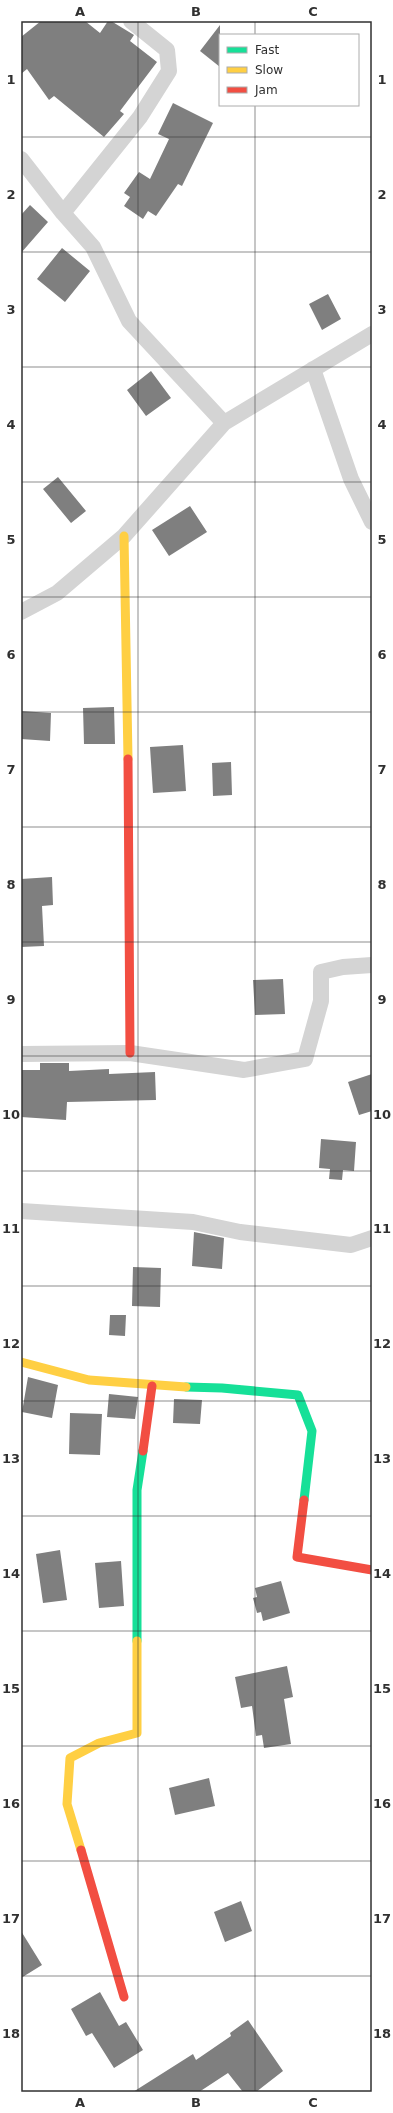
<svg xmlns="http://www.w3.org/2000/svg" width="393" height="2113" font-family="'DejaVu Sans',sans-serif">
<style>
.building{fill:#7f7f7f}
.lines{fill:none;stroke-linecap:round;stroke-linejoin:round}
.street{stroke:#d4d4d4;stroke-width:16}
.fast{stroke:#16e098;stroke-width:9}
.slow{stroke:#ffcf43;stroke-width:9}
.jam{stroke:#f24e42;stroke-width:9}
.grid{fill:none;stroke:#303030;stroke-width:1;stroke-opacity:0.55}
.neatline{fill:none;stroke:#303030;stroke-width:1.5}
.grid-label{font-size:13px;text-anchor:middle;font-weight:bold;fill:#303030}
</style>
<rect width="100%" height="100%" fill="#fff"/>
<!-- building -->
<path class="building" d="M 41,21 L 85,21 L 100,33 L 108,21 L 111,21 L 134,35 L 130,41 L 157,62 L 120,111 L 124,114 L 104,137 L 54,96 L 49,100 L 27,69 L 21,74 L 21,37 Z
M 220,25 L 220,67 L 200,51 Z
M 173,103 L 213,123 L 182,186 L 178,184 L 156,216 L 148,211 L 143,219 L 124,206 L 130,197 L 124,193 L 139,172 L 150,179 L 169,139 L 158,134 Z
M 30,205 L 48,222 L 21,253 L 21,215 Z
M 62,248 L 90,271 L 65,302 L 37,279 Z
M 328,294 L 341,319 L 322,330 L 309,304 Z
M 151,371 L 171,398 L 146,416 L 127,390 Z
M 58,477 L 86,511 L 71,523 L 43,489 Z
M 190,506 L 207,532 L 169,556 L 152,530 Z
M 114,707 L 115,744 L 84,744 L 83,708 Z
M 21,711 L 51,713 L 50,741 L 21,739 Z
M 183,745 L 186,791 L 153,793 L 150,747 Z
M 231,762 L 232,795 L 213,796 L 212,763 Z
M 52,877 L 53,905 L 42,906 L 44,946 L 21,947 L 21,879 Z
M 283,979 L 285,1014 L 255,1015 L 253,980 Z
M 40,1063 L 69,1063 L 69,1071 L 109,1069 L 109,1074 L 155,1072 L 156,1100 L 67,1102 L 66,1120 L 21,1117 L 21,1070 L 40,1070 Z
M 372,1074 L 372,1111 L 359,1115 L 348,1082 Z
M 321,1139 L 356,1142 L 354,1171 L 343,1170 L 342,1180 L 329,1179 L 330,1169 L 319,1168 Z
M 194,1232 L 224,1238 L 222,1269 L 192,1266 Z
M 133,1267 L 161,1268 L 160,1307 L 132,1306 Z
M 110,1315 L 126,1315 L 125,1336 L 109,1335 Z
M 28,1377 L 58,1385 L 52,1418 L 22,1412 Z
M 109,1394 L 138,1397 L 135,1419 L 107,1417 Z
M 174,1399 L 202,1400 L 200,1424 L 173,1423 Z
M 70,1413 L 102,1414 L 100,1455 L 69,1454 Z
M 60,1550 L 67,1600 L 43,1603 L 36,1554 Z
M 121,1561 L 124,1606 L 99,1608 L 95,1563 Z
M 281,1581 L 290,1613 L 263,1621 L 261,1612 L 257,1613 L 253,1598 L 257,1597 L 255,1588 Z
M 287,1666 L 293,1697 L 284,1699 L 291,1744 L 264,1748 L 262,1735 L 256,1736 L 252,1706 L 241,1708 L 235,1677 Z
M 209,1778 L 215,1806 L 175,1815 L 169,1788 Z
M 241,1901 L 252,1931 L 225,1942 L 214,1912 Z
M 21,1931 L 42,1965 L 21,1978 Z
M 100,1992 L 119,2026 L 126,2022 L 143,2050 L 114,2068 L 92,2033 L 86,2036 L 71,2009 Z
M 248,2020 L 283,2071 L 256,2092 L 243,2092 L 228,2073 L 199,2092 L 133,2092 L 193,2054 L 196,2060 L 231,2036 L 230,2033 Z"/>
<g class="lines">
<!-- street -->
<path class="street" d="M 21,159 L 63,213 L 93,247 L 129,321 L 224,423
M 63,213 L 140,117 L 169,71 L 167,50 L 131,21
M 313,369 L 351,479 L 372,522
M 21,612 L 57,593 L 124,536 L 224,423 L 372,334
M 21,1054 L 130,1053 L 244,1070 L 305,1059 L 321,1001 L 321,972 L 343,967 L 372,965
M 21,1211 L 193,1222 L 240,1232 L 351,1245 L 372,1238"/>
<!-- fast -->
<path class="fast" d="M 186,1387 L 222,1388 L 298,1395 L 312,1431 L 304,1500
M 137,1641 L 137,1490 L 143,1451"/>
<!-- slow -->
<path class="slow" d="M 124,536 L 128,759
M 21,1362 L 89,1380 L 186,1387
M 81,1850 L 67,1804 L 70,1758 L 99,1743 L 137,1733 L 137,1641"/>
<!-- jam -->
<path class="jam" d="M 128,759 L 130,1053
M 143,1451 L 152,1386
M 304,1500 L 297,1557 L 372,1570
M 81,1850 L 124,1997"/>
</g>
<!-- grid -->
<path class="grid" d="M 138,21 L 138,2092M 255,21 L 255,35M 255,105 L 255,2092M 21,137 L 372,137M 21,252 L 372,252M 21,367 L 372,367M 21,482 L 372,482M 21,597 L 372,597M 21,712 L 372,712M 21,827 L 372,827M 21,942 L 372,942M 21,1056 L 372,1056M 21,1171 L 372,1171M 21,1286 L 372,1286M 21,1401 L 372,1401M 21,1516 L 372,1516M 21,1631 L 372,1631M 21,1746 L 372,1746M 21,1861 L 372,1861M 21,1976 L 372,1976"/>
<!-- border -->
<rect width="393" height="2113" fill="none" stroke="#ffffff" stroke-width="44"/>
<!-- legend -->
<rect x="219" y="34" width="140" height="72" fill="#ffffff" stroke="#acacac"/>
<rect x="227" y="47" width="20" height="6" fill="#16e098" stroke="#acacac"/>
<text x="255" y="54" font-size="12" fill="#303030">Fast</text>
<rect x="227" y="67" width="20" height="6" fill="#ffcf43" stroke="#acacac"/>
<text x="255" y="74" font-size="12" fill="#303030">Slow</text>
<rect x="227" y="87" width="20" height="6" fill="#f24e42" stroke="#acacac"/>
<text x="255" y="94" font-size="12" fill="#303030">Jam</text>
<rect x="22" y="22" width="349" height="2069" class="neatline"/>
<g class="grid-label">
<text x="80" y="16">A</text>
<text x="196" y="16">B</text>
<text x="313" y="16">C</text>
<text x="11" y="84">1</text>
<text x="382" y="84">1</text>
<text x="11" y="199">2</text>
<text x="382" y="199">2</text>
<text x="11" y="314">3</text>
<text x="382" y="314">3</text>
<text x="11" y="429">4</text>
<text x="382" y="429">4</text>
<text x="11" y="544">5</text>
<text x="382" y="544">5</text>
<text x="11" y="659">6</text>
<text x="382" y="659">6</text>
<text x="11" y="774">7</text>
<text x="382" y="774">7</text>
<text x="11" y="889">8</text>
<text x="382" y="889">8</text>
<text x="11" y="1004">9</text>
<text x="382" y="1004">9</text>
<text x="11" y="1119">10</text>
<text x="382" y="1119">10</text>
<text x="11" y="1233">11</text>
<text x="382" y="1233">11</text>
<text x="11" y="1348">12</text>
<text x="382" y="1348">12</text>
<text x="11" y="1463">13</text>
<text x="382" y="1463">13</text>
<text x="11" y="1578">14</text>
<text x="382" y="1578">14</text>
<text x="11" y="1693">15</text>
<text x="382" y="1693">15</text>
<text x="11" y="1808">16</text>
<text x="382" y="1808">16</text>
<text x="11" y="1923">17</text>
<text x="382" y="1923">17</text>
<text x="11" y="2038">18</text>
<text x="382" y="2038">18</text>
<text x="80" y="2107">A</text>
<text x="196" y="2107">B</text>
<text x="313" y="2107">C</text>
</g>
</svg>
